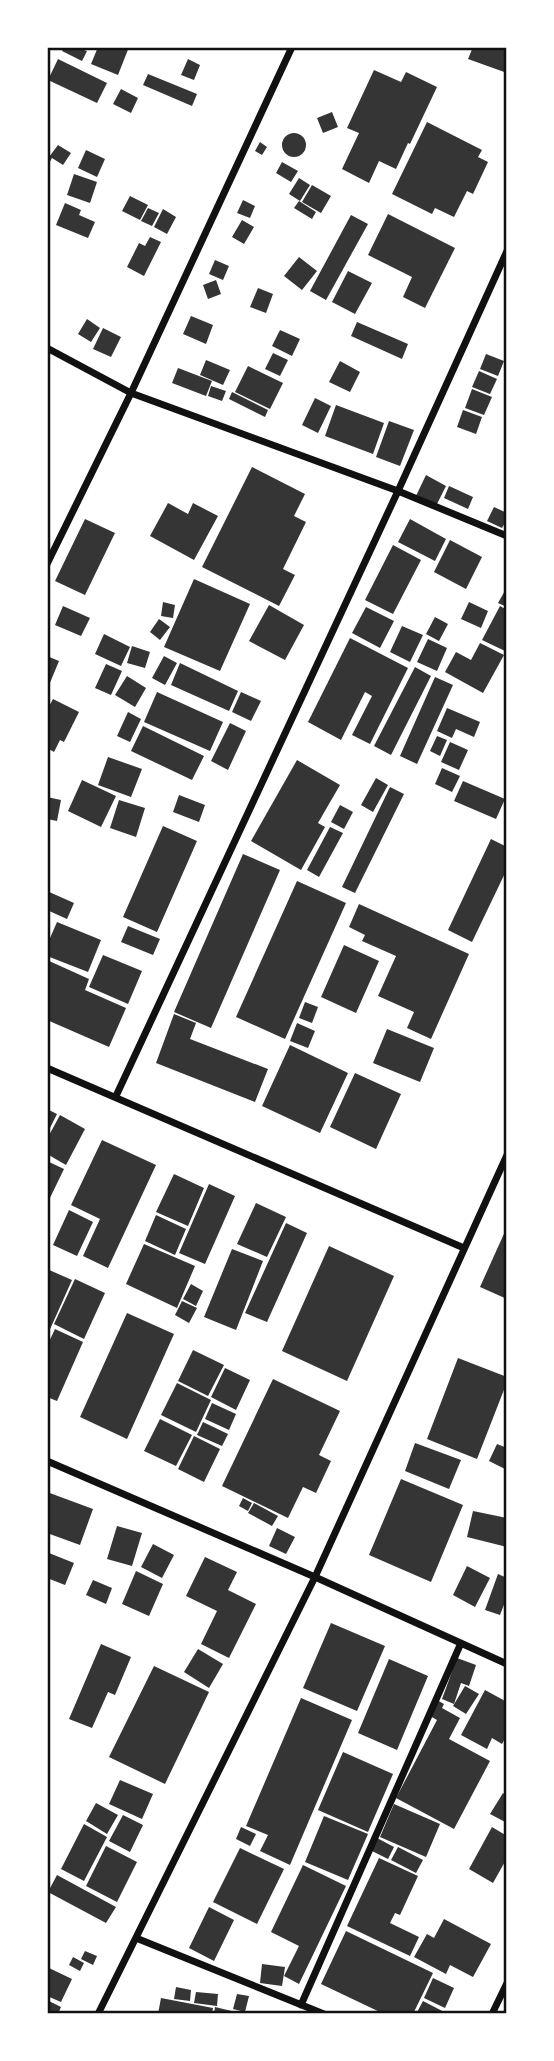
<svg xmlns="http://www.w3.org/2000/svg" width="554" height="2061" font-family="'Titillium Web',sans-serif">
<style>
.building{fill:#353535}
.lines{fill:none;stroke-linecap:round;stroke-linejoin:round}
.minor{stroke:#111;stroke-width:7}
.neatline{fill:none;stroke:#111;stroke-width:2.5}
</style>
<rect width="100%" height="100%" fill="#fff"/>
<!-- building -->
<path class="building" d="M 64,47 L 86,47 L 84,50 L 87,51 L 82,61 L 62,51 Z
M 98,47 L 129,47 L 118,75 L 91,64 Z
M 473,47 L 507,47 L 507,73 L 468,59 Z
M 58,59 L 107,83 L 97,103 L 48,80 Z
M 188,59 L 200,65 L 194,80 L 181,75 Z
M 374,70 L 401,82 L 406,72 L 437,87 L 410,144 L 408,143 L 396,169 L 379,161 L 369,183 L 342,169 L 359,133 L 347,128 Z
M 148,74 L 197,94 L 192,106 L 143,85 Z
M 121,89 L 138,98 L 131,113 L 113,104 Z
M 332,112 L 338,127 L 323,133 L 317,118 Z
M 427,122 L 482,150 L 478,157 L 488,162 L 473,194 L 467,191 L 454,217 L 435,208 L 432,214 L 392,194 Z
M282 145a12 12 0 1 1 24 0a12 12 0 1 1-24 0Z
M 260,142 L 267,147 L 262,155 L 255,151 Z
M 58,145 L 71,153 L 63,165 L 52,158 L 47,167 L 47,156 L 49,157 Z
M 86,150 L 105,159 L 97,177 L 78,168 Z
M 282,162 L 298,171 L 291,182 L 276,173 Z
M 74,174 L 97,182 L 90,203 L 67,195 Z
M 299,178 L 310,185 L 300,201 L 289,194 Z
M 312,185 L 331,196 L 321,213 L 302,202 Z
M 130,196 L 148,205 L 140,220 L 122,211 Z
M 243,200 L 255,206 L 250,218 L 237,213 Z
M 299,201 L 316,212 L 312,219 L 294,208 Z
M 65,203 L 81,210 L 79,215 L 95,222 L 88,238 L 56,225 Z
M 148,208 L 159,213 L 152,226 L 141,221 Z
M 163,209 L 176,217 L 167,234 L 154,227 Z
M 388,214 L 455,248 L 425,308 L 403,297 L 412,277 L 368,255 Z
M 351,215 L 368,224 L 326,300 L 310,291 Z
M 242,220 L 254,227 L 244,244 L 232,237 Z
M 150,237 L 161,242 L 144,276 L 127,267 L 139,243 L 145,246 Z
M 299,257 L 317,271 L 302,290 L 284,276 Z
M 215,260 L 229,266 L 223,280 L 209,274 Z
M 348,271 L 372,283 L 355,314 L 332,302 Z
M 216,280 L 221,294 L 208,299 L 203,285 Z
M 258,288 L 273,294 L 266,313 L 250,307 Z
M 191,316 L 213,325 L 206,344 L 183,334 Z
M 87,319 L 100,328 L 91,342 L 78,334 Z
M 357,322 L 408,344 L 402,359 L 351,336 Z
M 103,328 L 121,337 L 111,357 L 93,349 Z
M 280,330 L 300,339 L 292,356 L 272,346 Z
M 273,353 L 288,360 L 280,376 L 265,369 Z
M 486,354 L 504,361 L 498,376 L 480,369 Z
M 206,360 L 230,370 L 223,385 L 200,375 Z
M 340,361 L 360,372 L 350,392 L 329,382 Z
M 248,366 L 283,383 L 270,409 L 235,392 Z
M 178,368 L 212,381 L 206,396 L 172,383 Z
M 479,371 L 497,379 L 490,394 L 472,387 Z
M 211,386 L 226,391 L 222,401 L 208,396 Z
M 472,389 L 492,397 L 484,415 L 465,408 Z
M 232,392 L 268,410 L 265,417 L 229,399 Z
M 315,398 L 331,406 L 318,433 L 302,425 Z
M 336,405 L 384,423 L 373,454 L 325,436 Z
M 463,410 L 482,417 L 476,434 L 457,427 Z
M 389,421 L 414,430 L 400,466 L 376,457 Z
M 252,467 L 305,494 L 294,516 L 306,522 L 283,569 L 295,575 L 279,606 L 202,567 Z
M 426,475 L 446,486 L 436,506 L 416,496 Z
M 449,486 L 473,497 L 468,509 L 444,498 Z
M 168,503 L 188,514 L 193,503 L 218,516 L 194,560 L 150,536 Z
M 494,507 L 507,513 L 507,519 L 502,528 L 487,521 Z
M 85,519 L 115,533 L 85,595 L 55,581 Z
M 410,519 L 446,539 L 435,561 L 398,542 Z
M 450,540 L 482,557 L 466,589 L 434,572 Z
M 393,545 L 421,560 L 393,614 L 365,600 Z
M 194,579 L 250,604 L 220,671 L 164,647 Z
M 507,587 L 507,607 L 498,603 Z
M 163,602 L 175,605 L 173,618 L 161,616 Z
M 469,602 L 488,611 L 481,628 L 461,619 Z
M 269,605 L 304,625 L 285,660 L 249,641 Z
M 63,606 L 90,618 L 81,636 L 55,625 Z
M 500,606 L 507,610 L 507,652 L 482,640 Z
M 366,607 L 394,621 L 380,648 L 352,633 Z
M 435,617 L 448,624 L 439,641 L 426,634 Z
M 159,619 L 170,627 L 160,640 L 150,632 Z
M 402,626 L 423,635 L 410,662 L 390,652 Z
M 104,634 L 130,647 L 121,666 L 95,654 Z
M 350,638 L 408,668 L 370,744 L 352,735 L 372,696 L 365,692 L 341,740 L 308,722 Z
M 428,639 L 447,648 L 437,671 L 417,662 Z
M 480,643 L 504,655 L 483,693 L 445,672 L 456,652 L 471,660 Z
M 132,646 L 150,652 L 145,668 L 127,663 Z
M 47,656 L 59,661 L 47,690 Z
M 164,656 L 177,663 L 165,685 L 152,678 Z
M 180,663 L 238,691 L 229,711 L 171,685 Z
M 106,664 L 122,671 L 111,695 L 95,688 Z
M 415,667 L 431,676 L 391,755 L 374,746 Z
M 127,676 L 146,688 L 135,707 L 115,695 Z
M 435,677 L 453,685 L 417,764 L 400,756 Z
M 157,692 L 223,722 L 210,751 L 144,722 Z
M 241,692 L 261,701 L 251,721 L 232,712 Z
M 53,699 L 79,712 L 64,742 L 60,740 L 54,752 L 47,748 L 47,710 Z
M 447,708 L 480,722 L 474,737 L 456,729 L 452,738 L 437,731 Z
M 128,712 L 141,719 L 130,742 L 117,736 Z
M 230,723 L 246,731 L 228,770 L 211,761 Z
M 143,726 L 204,756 L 192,780 L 131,751 Z
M 437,736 L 447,740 L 440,756 L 430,751 Z
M 450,742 L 468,750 L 459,770 L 441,762 Z
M 108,757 L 142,769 L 131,797 L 98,785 Z
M 297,760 L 340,785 L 318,823 L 325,827 L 301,870 L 251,841 Z
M 442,768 L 460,776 L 452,792 L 435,784 Z
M 376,778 L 388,785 L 373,812 L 361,805 Z
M 82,780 L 116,796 L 101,827 L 68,811 Z
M 463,781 L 505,799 L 496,819 L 454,801 Z
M 390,787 L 404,794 L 355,893 L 342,887 Z
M 179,795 L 205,805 L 199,822 L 173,812 Z
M 47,797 L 61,800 L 57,821 L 47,819 Z
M 119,800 L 145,808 L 136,837 L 110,828 Z
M 340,805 L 353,812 L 344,829 L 331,822 Z
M 163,826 L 197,841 L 157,932 L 123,917 Z
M 330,827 L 343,833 L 319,877 L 307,870 Z
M 491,839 L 507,847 L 507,869 L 472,942 L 448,930 Z
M 243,854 L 280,870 L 211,1028 L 174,1012 Z
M 297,881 L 346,903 L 285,1039 L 236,1017 Z
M 47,891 L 74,903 L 67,919 L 47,910 Z
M 359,904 L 469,954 L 431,1039 L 407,1028 L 414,1012 L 378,996 L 396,956 L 362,941 L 365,935 L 349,927 Z
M 57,922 L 101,940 L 88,972 L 47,956 L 47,945 Z
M 128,926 L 160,939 L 153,955 L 121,942 Z
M 344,945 L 379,961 L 356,1013 L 321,997 Z
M 103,955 L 142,971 L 128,1004 L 89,987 Z
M 47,960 L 89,979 L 85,990 L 126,1008 L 109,1047 L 47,1020 Z
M 305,1002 L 318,1007 L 312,1023 L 299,1018 Z
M 174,1014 L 196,1023 L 190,1039 L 268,1069 L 255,1102 L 156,1063 Z
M 297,1023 L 315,1031 L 308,1048 L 290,1041 Z
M 387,1029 L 434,1048 L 420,1082 L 373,1063 Z
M 290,1045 L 348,1073 L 320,1133 L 262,1106 Z
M 355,1073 L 401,1094 L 376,1149 L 330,1127 Z
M 47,1109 L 57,1114 L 47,1134 Z
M 60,1115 L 85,1129 L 66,1165 L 47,1154 L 47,1139 Z
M 102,1140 L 156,1165 L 108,1268 L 83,1256 L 100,1219 L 71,1205 Z
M 47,1161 L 64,1169 L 47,1204 Z
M 174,1174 L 204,1188 L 188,1226 L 156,1212 Z
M 209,1184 L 235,1196 L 205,1264 L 179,1253 Z
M 256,1203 L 286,1217 L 267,1257 L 237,1244 Z
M 69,1210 L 93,1222 L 77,1256 L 53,1245 Z
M 156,1215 L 186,1229 L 175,1255 L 145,1241 Z
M 286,1223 L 307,1233 L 267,1322 L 245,1313 Z
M 507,1227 L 507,1299 L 480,1287 Z
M 144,1244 L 195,1266 L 177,1308 L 126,1284 Z
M 329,1246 L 394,1276 L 347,1381 L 282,1351 Z
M 232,1249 L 263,1261 L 236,1330 L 204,1317 Z
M 47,1269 L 72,1280 L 47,1336 Z
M 75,1279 L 105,1293 L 84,1339 L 54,1324 Z
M 191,1284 L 203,1291 L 196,1306 L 183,1299 Z
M 182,1301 L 197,1308 L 189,1323 L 175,1315 Z
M 127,1313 L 174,1334 L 127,1439 L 80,1417 Z
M 55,1329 L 83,1342 L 57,1401 L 47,1397 L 47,1346 Z
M 193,1350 L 224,1365 L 208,1396 L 178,1381 Z
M 458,1358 L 507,1377 L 507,1382 L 477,1459 L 427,1439 Z
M 225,1368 L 250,1380 L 236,1410 L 211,1397 Z
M 273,1379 L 340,1411 L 319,1455 L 331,1461 L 316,1493 L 303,1487 L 288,1518 L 222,1486 Z
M 177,1383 L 211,1400 L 196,1432 L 161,1415 Z
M 212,1403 L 236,1414 L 229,1430 L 205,1419 Z
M 160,1419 L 192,1435 L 176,1466 L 144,1451 Z
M 203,1422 L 228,1434 L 222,1446 L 197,1435 Z
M 194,1436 L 220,1449 L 204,1482 L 178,1469 Z
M 415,1443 L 461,1460 L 449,1489 L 405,1471 Z
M 497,1444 L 507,1448 L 507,1470 L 489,1461 Z
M 401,1479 L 463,1505 L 431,1582 L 369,1555 Z
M 47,1492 L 93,1509 L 80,1545 L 47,1533 Z
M 243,1498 L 252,1503 L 248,1511 L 239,1506 Z
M 254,1503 L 278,1516 L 272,1526 L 248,1513 Z
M 473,1511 L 507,1518 L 507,1547 L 467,1537 Z
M 117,1526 L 142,1533 L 132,1566 L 107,1559 Z
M 277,1528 L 295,1537 L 286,1554 L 269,1546 Z
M 153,1544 L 174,1555 L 162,1578 L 141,1567 Z
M 49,1553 L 74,1563 L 65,1585 L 47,1578 L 47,1558 Z
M 205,1557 L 237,1572 L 228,1590 L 256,1604 L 229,1658 L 201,1644 L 217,1611 L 186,1596 Z
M 467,1566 L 490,1578 L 475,1607 L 453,1595 Z
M 136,1571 L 163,1584 L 149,1616 L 122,1604 Z
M 498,1574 L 507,1578 L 507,1597 L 500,1615 L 485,1610 Z
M 93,1580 L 112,1588 L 106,1604 L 86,1595 Z
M 331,1623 L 385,1646 L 357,1711 L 303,1688 Z
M 101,1644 L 131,1657 L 115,1695 L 108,1692 L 92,1728 L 69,1719 Z
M 198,1649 L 223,1664 L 209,1688 L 184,1672 Z
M 457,1658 L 476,1665 L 469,1686 L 461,1683 L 454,1704 L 442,1699 Z
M 389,1659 L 428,1676 L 397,1750 L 358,1733 Z
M 154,1666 L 209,1692 L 165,1784 L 109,1757 Z
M 465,1686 L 479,1694 L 466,1714 L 453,1706 Z
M 485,1690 L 507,1702 L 507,1735 L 502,1744 L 492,1738 L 487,1749 L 461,1735 Z
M 301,1698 L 352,1720 L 290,1865 L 260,1851 L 268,1835 L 246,1826 Z
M 437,1700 L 444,1704 L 442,1708 L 460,1718 L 449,1739 L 490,1761 L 454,1829 L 396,1798 L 437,1720 L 430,1716 Z
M 343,1752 L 393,1774 L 368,1832 L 318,1810 Z
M 120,1780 L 153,1794 L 142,1819 L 109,1804 Z
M 503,1793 L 507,1796 L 507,1823 L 490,1814 Z
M 96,1803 L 118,1815 L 107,1834 L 86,1821 Z
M 394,1804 L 440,1824 L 426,1857 L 380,1837 Z
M 123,1815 L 143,1825 L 130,1852 L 109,1841 Z
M 324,1816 L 368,1834 L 348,1880 L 305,1862 Z
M 84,1824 L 107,1837 L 84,1881 L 61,1869 Z
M 241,1827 L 256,1834 L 250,1846 L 236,1839 Z
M 492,1827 L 507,1836 L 507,1858 L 493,1883 L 469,1869 Z
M 377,1838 L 394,1847 L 388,1859 L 370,1850 Z
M 106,1846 L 137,1862 L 117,1902 L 86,1886 Z
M 398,1847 L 423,1860 L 416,1873 L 391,1860 Z
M 240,1848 L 284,1869 L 257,1924 L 213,1902 Z
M 379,1858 L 418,1876 L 400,1915 L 395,1913 L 390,1923 L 419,1937 L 410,1956 L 347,1926 Z
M 303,1865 L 346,1886 L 299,1984 L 284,1976 L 299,1946 L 271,1932 Z
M 57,1875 L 116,1907 L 106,1923 L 48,1892 Z
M 209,1907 L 234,1920 L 214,1961 L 189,1948 Z
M 444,1919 L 491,1944 L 473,1977 L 450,1965 L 446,1974 L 414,1957 L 427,1934 L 434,1938 Z
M 346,1931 L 433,1973 L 413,2014 L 384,2014 L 321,1984 Z
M 85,1951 L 97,1956 L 93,1965 L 81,1959 Z
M 73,1957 L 84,1963 L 80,1971 L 69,1965 Z
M 262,1964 L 285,1967 L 282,1986 L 260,1983 Z
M 47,1967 L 72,1979 L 61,2002 L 47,1996 Z
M 433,1978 L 454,1988 L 445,2008 L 424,1998 Z
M 176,1987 L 191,1990 L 190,2001 L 174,1999 Z
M 196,1992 L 218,1994 L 217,2006 L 194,2003 Z
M 237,1994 L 249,1996 L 245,2012 L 233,2009 Z
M 161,1998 L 213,2008 L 212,2014 L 158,2014 Z
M 47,2000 L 61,2007 L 58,2014 L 47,2014 Z
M 423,2001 L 448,2014 L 416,2014 Z
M 215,2007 L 240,2013 L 240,2014 L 214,2014 Z"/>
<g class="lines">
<!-- minor -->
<path class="minor" d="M 47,348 L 131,393 L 398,491 L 507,536
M 47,564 L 131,393 L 292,47
M 47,1068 L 464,1248
M 116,1096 L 398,491 L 507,251
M 47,1461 L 315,1577 L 507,1664
M 136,1938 L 324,2014
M 301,2005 L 461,1643
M 98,2014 L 315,1577 L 507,1155
M 492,2014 L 507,1983"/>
</g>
<!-- border -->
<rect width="554" height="2061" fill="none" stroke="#ffffff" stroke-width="98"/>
<rect x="49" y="49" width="456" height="1963" class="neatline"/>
</svg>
